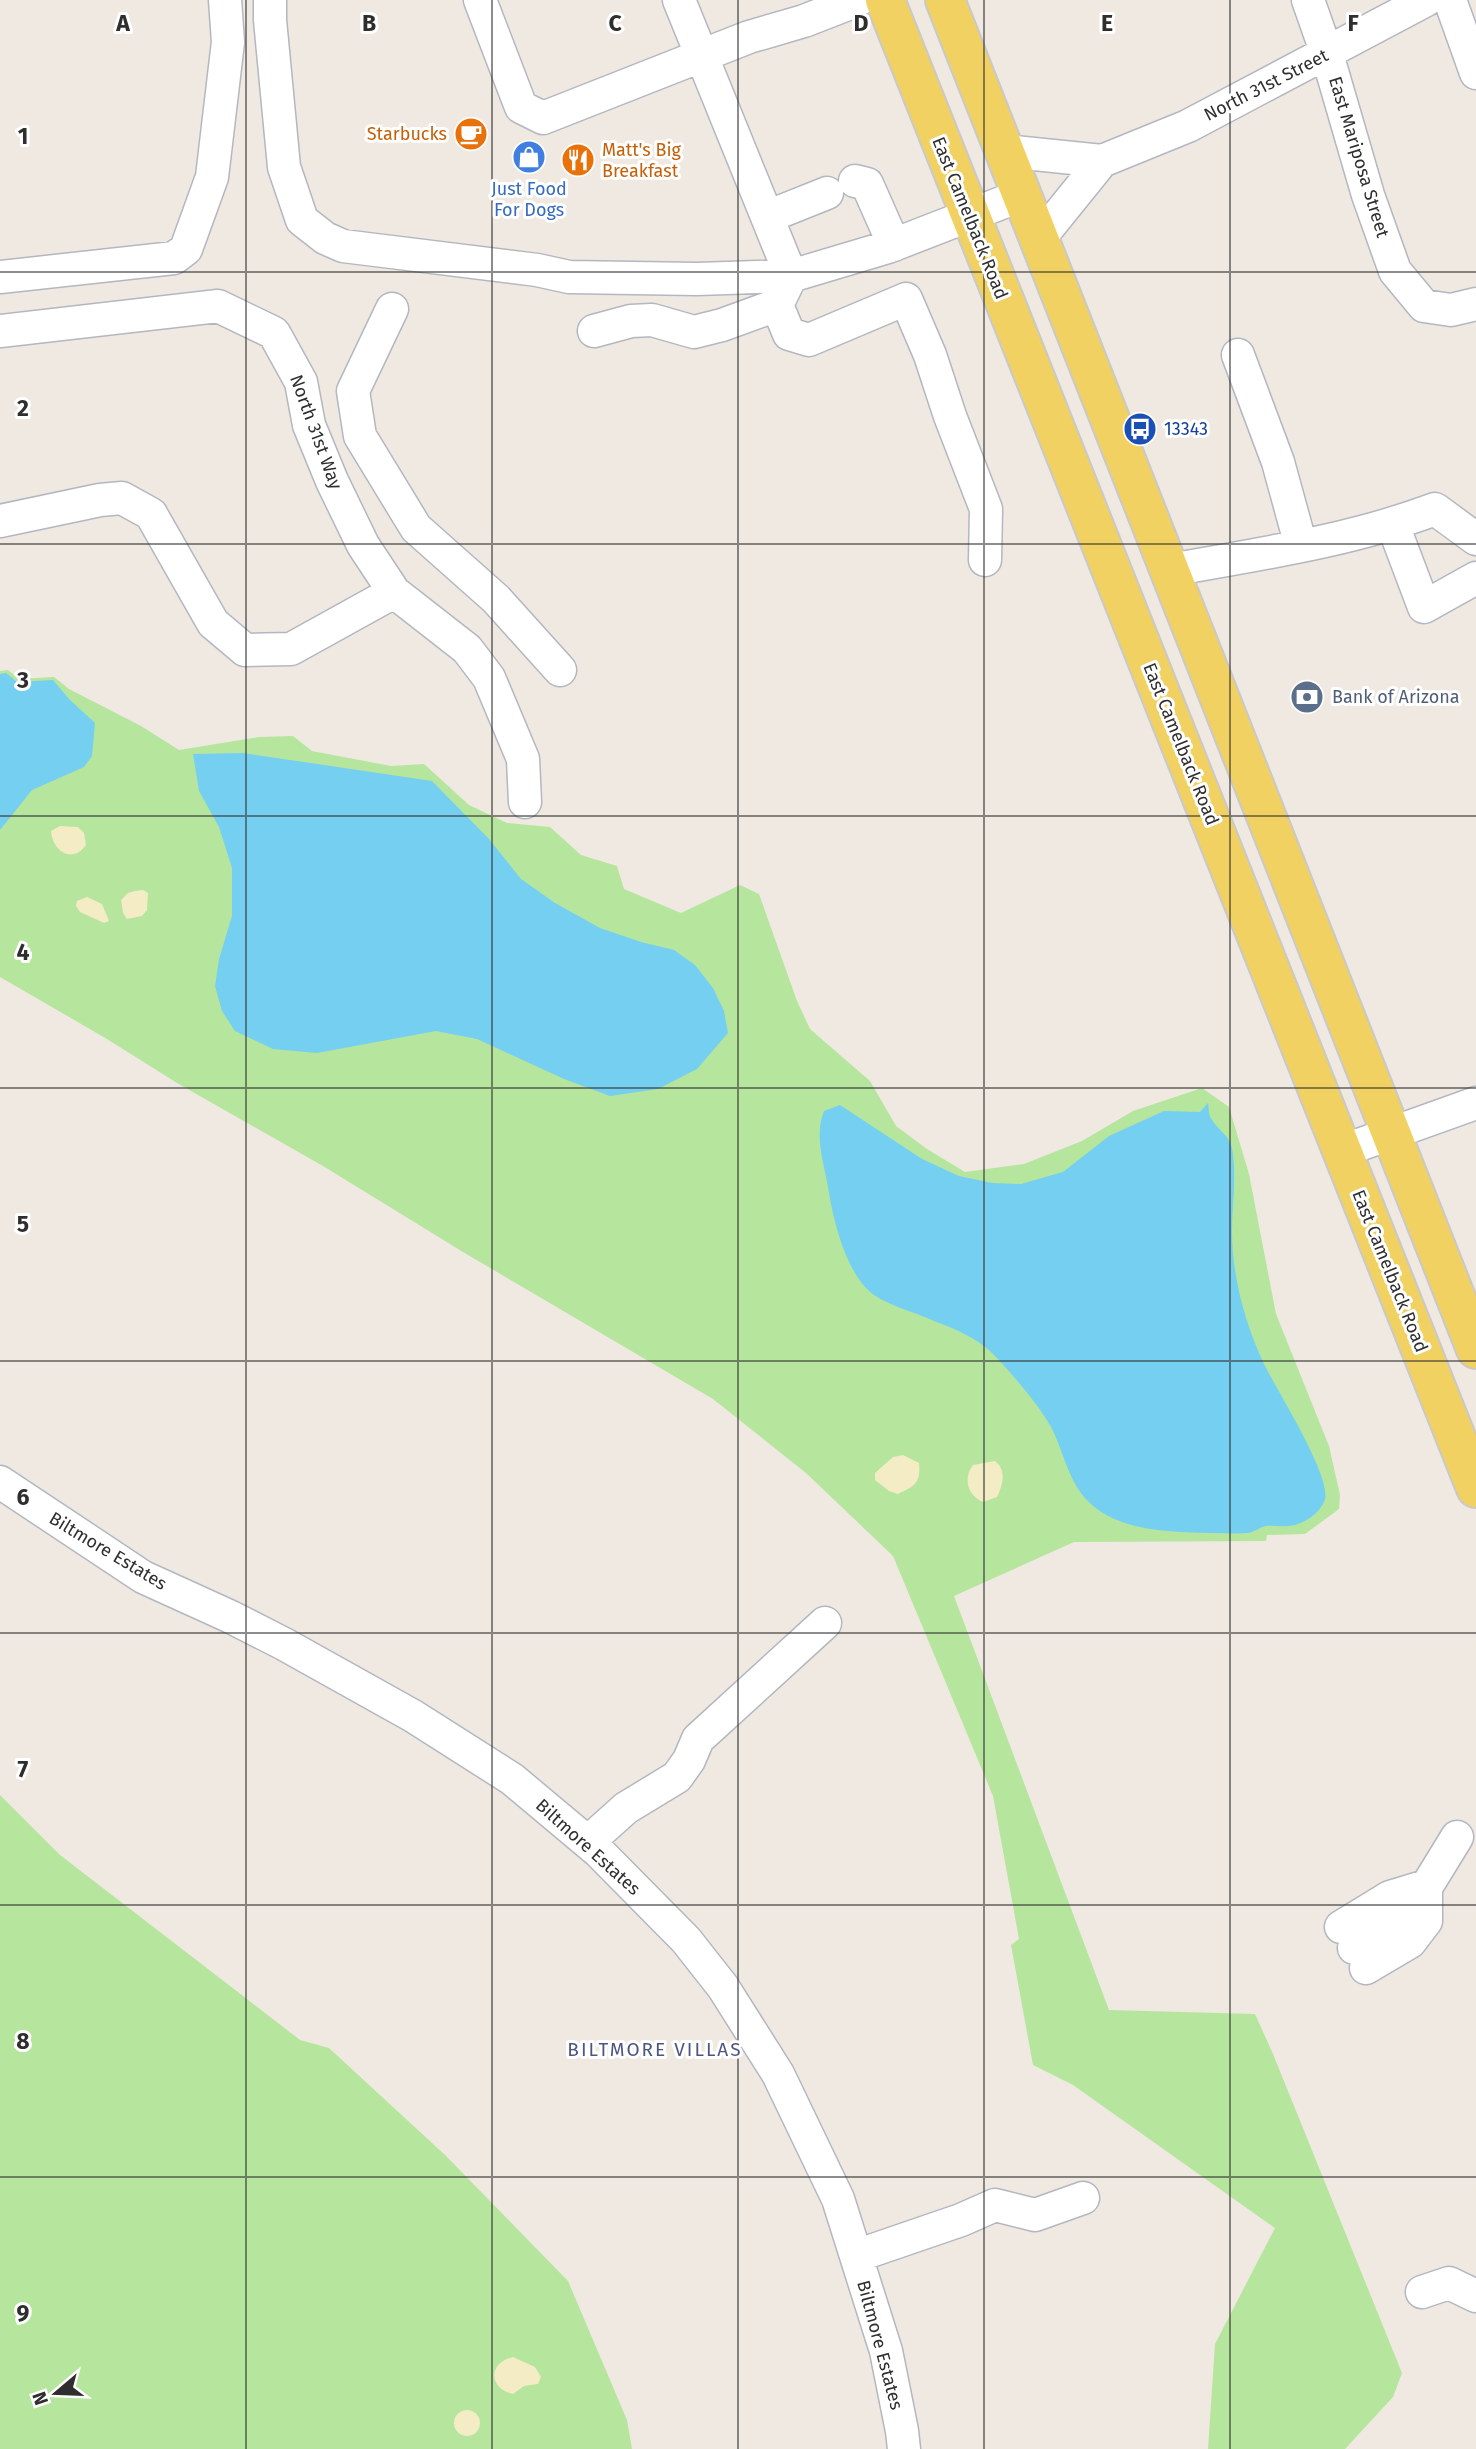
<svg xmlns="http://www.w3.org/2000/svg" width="1476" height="2449" font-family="'Fira Sans',sans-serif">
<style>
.green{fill:#b6e59e}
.sand{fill:#f3ecc5}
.water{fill:#75cff0}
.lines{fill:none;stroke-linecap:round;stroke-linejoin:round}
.minor-casing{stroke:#b4b7c1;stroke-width:35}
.major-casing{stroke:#c9c9c9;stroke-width:42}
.minor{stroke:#fff;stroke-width:32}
.major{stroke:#f2d163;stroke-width:38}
.grid{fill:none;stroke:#2e2e2e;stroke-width:2;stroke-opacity:0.55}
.labels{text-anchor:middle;stroke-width:6;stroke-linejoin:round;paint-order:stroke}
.street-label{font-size:18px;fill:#2e2e2e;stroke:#fff}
.food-label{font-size:18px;fill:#c56008;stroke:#fff;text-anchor:end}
.shop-label{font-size:18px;fill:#366cbe;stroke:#fff}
.transit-label{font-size:18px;fill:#164399;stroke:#fff;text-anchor:start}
.service-label{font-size:18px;fill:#4e5e75;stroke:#fff;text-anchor:start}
.neighbourhood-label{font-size:19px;letter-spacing:2px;fill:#4d5680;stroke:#fff}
.grid-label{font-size:23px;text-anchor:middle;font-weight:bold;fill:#2e2e2e;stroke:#fff;stroke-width:6;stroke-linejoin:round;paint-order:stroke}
</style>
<rect width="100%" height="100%" fill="#efe9e1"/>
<!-- green -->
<path class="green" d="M 8,670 L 19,679 L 54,677 L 69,689 L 141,726 L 179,750 L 259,737 L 293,736 L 312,751 L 391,766 L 424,764 L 469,805 L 507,823 L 550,827 L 581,855 L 617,866 L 624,889 L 681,913 L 740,885 L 759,894 L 797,1001 L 810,1029 L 870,1081 L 896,1126 L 927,1149 L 965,1172 L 1024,1164 L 1082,1141 L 1133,1111 L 1202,1088 L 1229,1107 L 1249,1174 L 1276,1314 L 1329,1446 L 1340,1495 L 1339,1509 L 1305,1534 L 1267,1535 L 1266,1541 L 1074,1542 L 954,1596 L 1109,2010 L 1255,2014 L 1273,2054 L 1402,2373 L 1393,2397 L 1345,2449 L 1208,2449 L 1215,2344 L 1275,2228 L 1073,2085 L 1033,2065 L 1011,1945 L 1019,1939 L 993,1796 L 893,1556 L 806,1473 L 713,1399 L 463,1252 L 323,1166 L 177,1083 L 107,1039 L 0,977 L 0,671 Z
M 0,1795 L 60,1855 L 300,2040 L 329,2048 L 445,2155 L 568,2281 L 627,2420 L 632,2449 L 0,2449 Z"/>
<!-- sand -->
<path class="sand" d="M 60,826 L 78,827 L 84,833 L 86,845 C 72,865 52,850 51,831 Z
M 135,891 L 143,890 L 148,893 L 147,910 L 142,916 L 127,919 L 123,913 L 121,900 L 128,893 Z
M 87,897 L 102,904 L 109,921 L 104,923 L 80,912 L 76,906 L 77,901 Z
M 903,1455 L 919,1463 C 921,1483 915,1486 898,1494 L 889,1491 L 875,1480 L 875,1473 L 893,1457 Z
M 995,1461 C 1007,1470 1003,1485 997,1497 L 983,1502 C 967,1495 963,1478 973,1465 Z
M 513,2357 L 535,2367 L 541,2377 L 538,2384 L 524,2386 L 513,2394 C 488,2388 488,2363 513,2357 Z
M454 2423a13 13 0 1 1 26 0a13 13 0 1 1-26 0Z"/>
<!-- water -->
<path class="water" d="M 6,673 L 17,682 L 53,680 L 69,699 L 95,723 L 92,756 L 84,767 L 32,790 L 0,830 L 0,674 Z
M 243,753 L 432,781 L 489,839 L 521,879 L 555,903 L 600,928 L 641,942 L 674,950 L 695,965 L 713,988 L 724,1011 L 728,1033 L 697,1069 L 658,1089 L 610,1096 L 564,1079 L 477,1039 L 436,1031 L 317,1053 L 273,1049 L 235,1031 L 222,1011 L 215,986 L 219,959 L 232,916 L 232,868 L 219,827 L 199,791 L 193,754 Z
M 1208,1103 C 1209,1109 1208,1115 1212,1120 C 1218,1130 1229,1135 1232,1148 C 1237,1176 1232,1204 1232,1231 C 1232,1276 1245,1324 1264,1364 C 1276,1389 1331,1475 1325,1499 C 1321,1513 1303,1525 1289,1526 C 1281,1527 1273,1525 1265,1526 C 1259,1528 1254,1532 1248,1533 C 1237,1534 1224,1533 1212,1533 C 1170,1532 1114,1532 1084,1497 C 1067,1476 1063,1450 1051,1427 C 1039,1405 1009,1370 991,1352 C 975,1337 955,1329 934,1321 C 915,1312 892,1307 874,1295 C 846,1275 833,1219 828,1187 C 824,1163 814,1136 824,1111 L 840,1105 L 922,1159 L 959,1176 L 992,1183 L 1021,1184 L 1063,1172 L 1109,1136 L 1164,1111 L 1200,1112 Z"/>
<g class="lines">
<defs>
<path id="minor" d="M 270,0 L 270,20 L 284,167 L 302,220 L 325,238 L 343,246 L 537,270 L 569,277 L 697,279 L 791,276 L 888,247 L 1022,195
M 480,0 L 521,107 L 543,118 L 749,37 L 804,21 L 858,0
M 679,0 L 791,276 L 777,305 L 789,334 L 809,340 L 906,299 L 930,355 L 950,416 L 986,509 L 985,560
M 1308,0 L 1327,54 L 1368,195 L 1395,271 L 1424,306 L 1451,310 L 1476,304
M 1450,0 L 1476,73
M 1005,151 L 1102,161
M 855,181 L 867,184 L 894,245
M 767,217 L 827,193
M 1039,239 L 1102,161 L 1188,126 L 1426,0
M 0,277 L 174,258 L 186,249 L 212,177 L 228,42 L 225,0
M 392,309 L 353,391 L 360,436 L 416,528 L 496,599 L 560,670
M 0,331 L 218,306 L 274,333 L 301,382 L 309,425 L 332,481 L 363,545 L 394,592 L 467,649 L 489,678 L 523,759 L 525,802
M 594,331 L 631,321 L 652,320 L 694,332 L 722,325 L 777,305
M 1238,355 L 1278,462 L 1301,546
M 0,521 L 100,500 L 122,498 L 151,514 L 213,623 L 245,650 L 291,649 L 394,592
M 1393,525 L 1424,607 L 1476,578
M 1170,570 C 1259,554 1350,541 1435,509 L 1476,539
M 1342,1151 L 1476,1103
M 0,1482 L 143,1577 L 231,1617 L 284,1644 L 413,1716 L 512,1779 L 598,1851 L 686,1940 L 723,1987 L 778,2074 L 838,2199 L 886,2351 L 902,2431 L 904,2449
M 588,1842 L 626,1808 L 677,1777 L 689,1760 L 698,1739 L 825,1623
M 1341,1927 L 1390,1897 L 1426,1886 L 1426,1921 L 1410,1942 L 1366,1968
M 1354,1948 L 1411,1912 L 1457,1837
M 856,2256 L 961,2220 L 995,2205 L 1035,2215 L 1083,2198
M 1422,2292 L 1449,2283 L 1476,2296"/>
<path id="major" d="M 885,0 L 1476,1488
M 945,0 L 1476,1349"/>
</defs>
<!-- minor casing -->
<use href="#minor" class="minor-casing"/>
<!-- major casing -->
<use href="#major" class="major-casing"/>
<!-- minor -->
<use href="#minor" class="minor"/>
<!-- major -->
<use href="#major" class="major"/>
</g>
<!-- grid -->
<path class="grid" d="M 246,0 L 246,2449M 492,0 L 492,2449M 738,0 L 738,2449M 984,0 L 984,2449M 1230,0 L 1230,2449M 0,272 L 1476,272M 0,544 L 1476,544M 0,816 L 1476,816M 0,1088 L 1476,1088M 0,1361 L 1476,1361M 0,1633 L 1476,1633M 0,1905 L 1476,1905M 0,2177 L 1476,2177"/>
<!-- icons -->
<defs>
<symbol id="cafe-disc" viewBox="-11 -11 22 22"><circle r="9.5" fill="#e8710a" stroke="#fff"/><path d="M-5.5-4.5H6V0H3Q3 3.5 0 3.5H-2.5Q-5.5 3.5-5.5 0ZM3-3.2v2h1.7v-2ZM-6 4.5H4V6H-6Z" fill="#fff"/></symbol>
<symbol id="shop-disc" viewBox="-11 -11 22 22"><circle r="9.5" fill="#3f7fe0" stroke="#fff"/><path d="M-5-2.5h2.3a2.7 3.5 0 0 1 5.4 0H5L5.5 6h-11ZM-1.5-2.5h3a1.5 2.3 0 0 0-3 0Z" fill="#fff"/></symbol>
<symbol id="restaurant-disc" viewBox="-11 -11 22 22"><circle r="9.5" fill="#e8710a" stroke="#fff"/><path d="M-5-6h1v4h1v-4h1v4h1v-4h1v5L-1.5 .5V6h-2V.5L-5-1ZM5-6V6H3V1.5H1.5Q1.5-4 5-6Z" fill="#fff"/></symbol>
<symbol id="bus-disc" viewBox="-11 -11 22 22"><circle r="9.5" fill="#1a4fb4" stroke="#fff"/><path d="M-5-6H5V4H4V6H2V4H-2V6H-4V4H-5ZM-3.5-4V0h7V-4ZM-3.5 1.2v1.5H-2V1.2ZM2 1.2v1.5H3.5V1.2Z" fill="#fff"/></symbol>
<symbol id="bank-disc" viewBox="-11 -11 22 22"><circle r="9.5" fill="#5c6f8a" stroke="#fff"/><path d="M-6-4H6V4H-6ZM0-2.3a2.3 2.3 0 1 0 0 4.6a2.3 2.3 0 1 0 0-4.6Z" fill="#fff"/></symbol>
</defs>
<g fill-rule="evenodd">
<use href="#cafe-disc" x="452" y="115" width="38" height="38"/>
<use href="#shop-disc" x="510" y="138" width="38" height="38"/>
<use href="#restaurant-disc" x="559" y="141" width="38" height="38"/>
<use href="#bus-disc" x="1121" y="410" width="38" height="38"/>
<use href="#bank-disc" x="1288" y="678" width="38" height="38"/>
</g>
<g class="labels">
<!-- street labels -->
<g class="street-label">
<text transform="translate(1266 85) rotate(-27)" y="6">North 31st Street</text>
<text transform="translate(1359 157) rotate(73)" y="6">East Mariposa Street</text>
<text transform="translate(970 218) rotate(68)" y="6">East Camelback Road</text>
<text transform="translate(316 432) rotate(70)" y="6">North 31st Way</text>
<text transform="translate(1181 744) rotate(68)" y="6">East Camelback Road</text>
<text transform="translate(1390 1271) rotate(68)" y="6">East Camelback Road</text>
<text transform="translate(108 1551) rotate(31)" y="6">Biltmore Estates</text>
<text transform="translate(588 1847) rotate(42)" y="6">Biltmore Estates</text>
<text transform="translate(880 2345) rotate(75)" y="6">Biltmore Estates</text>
</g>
<!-- food labels -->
<g class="food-label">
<text x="447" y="140">Starbucks</text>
<text x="602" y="156" text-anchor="start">Matt's Big<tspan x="602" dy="21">Breakfast</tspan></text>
</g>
<!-- shop labels -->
<g class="shop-label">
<text x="529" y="195">Just Food<tspan x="529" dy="21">For Dogs</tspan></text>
</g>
<!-- transit labels -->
<g class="transit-label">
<text x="1164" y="435">13343</text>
</g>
<!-- service labels -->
<g class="service-label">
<text x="1332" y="703">Bank of Arizona</text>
</g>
<!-- neighbourhood labels -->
<g class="neighbourhood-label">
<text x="655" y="2056">BILTMORE VILLAS</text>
</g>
</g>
<g class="grid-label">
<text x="123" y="31">A</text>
<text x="369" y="31">B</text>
<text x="615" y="31">C</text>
<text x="861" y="31">D</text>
<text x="1107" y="31">E</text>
<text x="1353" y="31">F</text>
<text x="23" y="144">1</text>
<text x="23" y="416">2</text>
<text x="23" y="688">3</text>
<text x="23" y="960">4</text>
<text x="23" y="1232">5</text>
<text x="23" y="1505">6</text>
<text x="23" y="1777">7</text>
<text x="23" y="2049">8</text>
<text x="23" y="2321">9</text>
</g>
<!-- north arrow -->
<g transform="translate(56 2393) rotate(251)" stroke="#ffffff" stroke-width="5" paint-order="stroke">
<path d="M0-5L12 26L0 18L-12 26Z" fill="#2e2e2e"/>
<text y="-10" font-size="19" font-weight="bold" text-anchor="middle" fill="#2e2e2e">N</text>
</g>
</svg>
